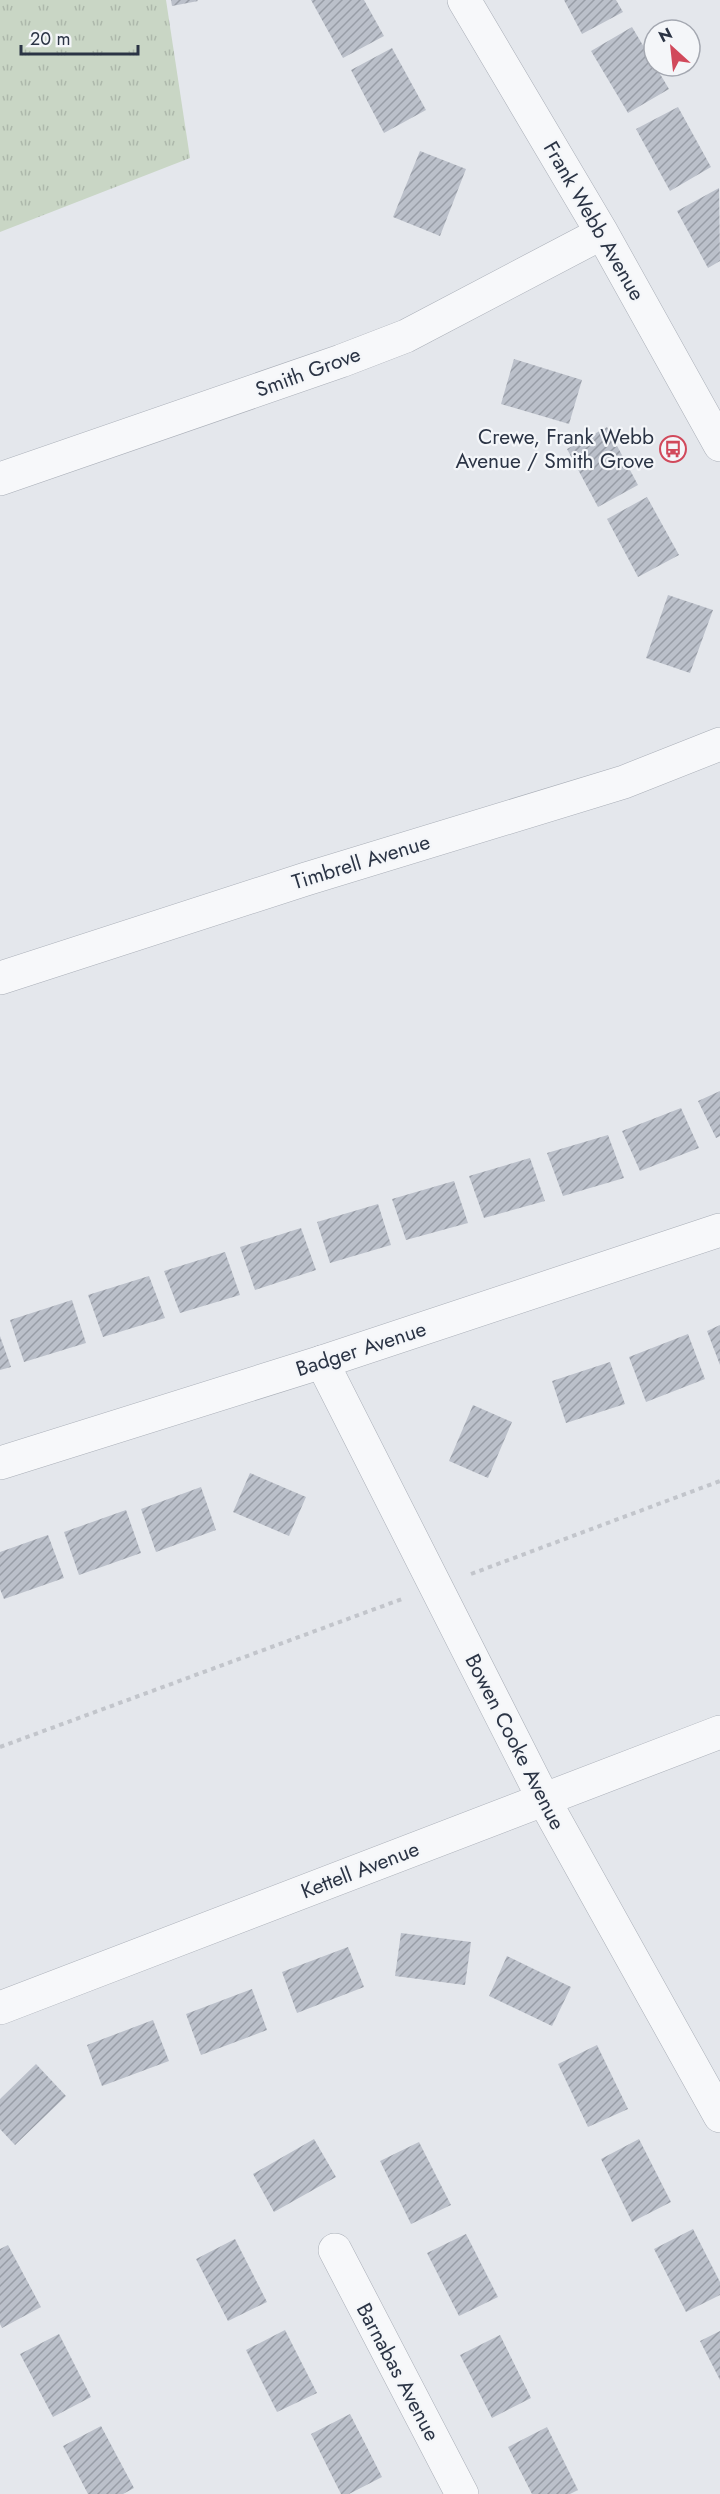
<svg xmlns="http://www.w3.org/2000/svg" width="720" height="2494" font-family="Jost,sans-serif">
<style>
.park{fill:url(#park-tufts)}
.building{fill:url(#building-hatch)}
.lines{fill:none;stroke-linecap:round;stroke-linejoin:round}
.minor-casing{stroke:#a9aeb7;stroke-width:34}
.tertiary-casing{stroke:#a9aeb7;stroke-width:34}
.path{stroke:#c2c5cb;stroke-width:4;stroke-dasharray:4.5 4.5;stroke-linecap:butt}
.minor{stroke:#f7f8fa;stroke-width:33}
.tertiary{stroke:#f7f8fa;stroke-width:33}
.labels{text-anchor:middle;stroke-width:4.5;stroke-linejoin:round;paint-order:stroke}
.street-label{font-size:21px;fill:#2b3445;stroke:#f4f6f9}
.poi-label{font-size:21px;fill:#2b3445;stroke:#f4f6f9;text-anchor:end}
</style>
<defs>
<pattern id="park-tufts" width="24" height="20" patternUnits="userSpaceOnUse" patternTransform="scale(1.5)"><rect width="24" height="20" fill="#c9d6c5"/><path d="M3 7l-1-3M5 7V3M7 7l1-3M15 17l-1-3M17 17v-4M19 17l1-3" fill="none" stroke="#adb8ab"/></pattern>
<pattern id="building-hatch" width="6" height="6" patternUnits="userSpaceOnUse" patternTransform="scale(1.5)"><rect width="6" height="6" fill="#bbc0ca"/><path d="M-1 1l2-2M0 6l6-6M5 7l2-2" fill="none" stroke="#989da6"/></pattern>
</defs>
<rect width="100%" height="100%" fill="#e4e7ec"/>
<!-- park -->
<path class="park" d="M 0,0 L 166,0 L 190,158 L 0,232 Z"/>
<!-- building -->
<path class="building" d="M 171,0 L 197,0 L 198,1 L 172,6 Z
M 311,0 L 364,0 L 384,36 L 343,58 Z
M 564,0 L 616,0 L 623,12 L 582,34 Z
M 632,27 L 669,89 L 628,113 L 591,51 Z
M 392,48 L 426,110 L 384,133 L 351,70 Z
M 678,107 L 711,167 L 670,191 L 636,129 Z
M 420,151 L 466,169 L 440,236 L 393,217 Z
M 719,188 L 720,261 L 708,268 L 677,211 Z
M 514,359 L 582,380 L 569,424 L 501,404 Z
M 607,427 L 638,485 L 598,507 L 567,449 Z
M 647,497 L 679,555 L 638,577 L 607,519 Z
M 668,595 L 713,610 L 690,673 L 646,658 Z
M 720,1091 L 720,1136 L 716,1138 L 698,1101 Z
M 681,1108 L 699,1148 L 640,1171 L 622,1131 Z
M 608,1135 L 624,1178 L 563,1196 L 547,1153 Z
M 530,1158 L 545,1201 L 484,1218 L 469,1176 Z
M 454,1181 L 468,1223 L 406,1240 L 392,1199 Z
M 378,1204 L 391,1245 L 330,1263 L 317,1222 Z
M 301,1228 L 316,1270 L 255,1290 L 240,1247 Z
M 225,1252 L 240,1295 L 180,1313 L 164,1271 Z
M 149,1276 L 165,1318 L 103,1337 L 88,1295 Z
M 72,1300 L 86,1343 L 24,1362 L 10,1320 Z
M 720,1325 L 720,1365 L 707,1331 Z
M 688,1334 L 705,1379 L 646,1402 L 629,1357 Z
M 0,1336 L 11,1367 L 0,1370 Z
M 610,1362 L 625,1404 L 566,1423 L 552,1381 Z
M 473,1405 L 512,1422 L 488,1478 L 449,1461 Z
M 250,1473 L 306,1497 L 289,1536 L 233,1512 Z
M 201,1487 L 216,1530 L 156,1552 L 141,1509 Z
M 126,1510 L 141,1553 L 79,1575 L 64,1532 Z
M 48,1535 L 64,1578 L 4,1599 L 0,1589 L 0,1552 Z
M 401,1933 L 471,1942 L 465,1985 L 395,1976 Z
M 348,1947 L 364,1987 L 297,2013 L 282,1972 Z
M 507,1956 L 571,1987 L 552,2026 L 489,1996 Z
M 252,1989 L 267,2030 L 201,2055 L 186,2014 Z
M 153,2020 L 169,2061 L 102,2086 L 87,2045 Z
M 597,2045 L 628,2109 L 588,2127 L 558,2064 Z
M 36,2064 L 66,2096 L 15,2145 L 0,2129 L 0,2099 Z
M 314,2139 L 336,2177 L 274,2212 L 253,2174 Z
M 639,2139 L 671,2202 L 632,2222 L 601,2159 Z
M 419,2142 L 451,2205 L 411,2224 L 380,2161 Z
M 693,2229 L 720,2282 L 720,2295 L 686,2312 L 654,2249 Z
M 466,2234 L 498,2297 L 459,2316 L 427,2253 Z
M 235,2239 L 267,2302 L 228,2321 L 196,2259 Z
M 8,2245 L 41,2307 L 2,2328 L 0,2324 L 0,2249 Z
M 285,2330 L 317,2393 L 277,2412 L 246,2350 Z
M 720,2331 L 720,2380 L 700,2341 Z
M 59,2334 L 91,2397 L 53,2417 L 20,2354 Z
M 500,2335 L 531,2398 L 492,2418 L 460,2355 Z
M 350,2414 L 382,2477 L 349,2494 L 341,2494 L 311,2434 Z
M 101,2426 L 134,2488 L 123,2494 L 88,2494 L 63,2446 Z
M 547,2427 L 578,2490 L 570,2494 L 532,2494 L 508,2447 Z"/>
<g class="lines">
<defs>
<path id="minor" d="M 464,0 L 602,233 L 720,445
M 0,479 L 341,361 L 406,336 L 602,233
M 0,978 L 306,879 L 624,782 L 720,744
M 322,1362 L 544,1800 L 720,2116
M 0,2008 L 720,1732
M 335,2250 L 462,2494"/>
<path id="tertiary" d="M 0,1463 L 322,1362 L 720,1230"/>
</defs>
<!-- minor casing -->
<use href="#minor" class="minor-casing"/>
<!-- tertiary casing -->
<use href="#tertiary" class="tertiary-casing"/>
<!-- path -->
<path class="path" d="M 471,1574 L 720,1481
M 0,1747 L 402,1599"/>
<!-- minor -->
<use href="#minor" class="minor"/>
<!-- tertiary -->
<use href="#tertiary" class="tertiary"/>
</g>
<!-- icons -->
<defs>
<symbol id="bus-ring" viewBox="-11 -11 22 22"><circle r="9.5" fill="#f4f6f9" stroke="#d1495b" stroke-width="1.5"/><path d="M-5-6H5V4H4V6H2V4H-2V6H-4V4H-5ZM-3.5-4V0h7V-4ZM-3.5 1.2v1.5H-2V1.2ZM2 1.2v1.5H3.5V1.2Z" fill="#d1495b"/></symbol>
</defs>
<g fill-rule="evenodd">
<use href="#bus-ring" x="658" y="434" width="30" height="30"/>
</g>
<g class="labels">
<!-- street labels -->
<g class="street-label">
<text transform="translate(594 221) rotate(60)" y="7">Frank Webb Avenue</text>
<text transform="translate(308 372) rotate(-20)" y="7">Smith Grove</text>
<text transform="translate(361 862) rotate(-17)" y="7">Timbrell Avenue</text>
<text transform="translate(361 1349) rotate(-18)" y="7">Badger Avenue</text>
<text transform="translate(515 1742) rotate(63)" y="7">Bowen Cooke Avenue</text>
<text transform="translate(360 1870) rotate(-21)" y="7">Kettell Avenue</text>
<text transform="translate(398 2372) rotate(62)" y="7">Barnabas Avenue</text>
</g>
<!-- poi labels -->
<g class="poi-label">
<text x="654" y="444">Crewe, Frank Webb<tspan x="654" dy="24">Avenue / Smith Grove</tspan></text>
</g>
</g>
<!-- north arrow -->
<g transform="translate(672 48) rotate(333)"><circle r="28" fill="#f4f6f9" stroke="#a4a8b1" stroke-width="1.5"/>
<path d="M0-4.5L10 22L0 15L-10 22Z" fill="#d1495b"/>
<text y="-9" font-size="16" font-weight="bold" text-anchor="middle" fill="#2b3445">N</text>
</g>
<!-- scale -->
<path d="M21 45v9h117v-9" fill="none" stroke="#2b3445" stroke-width="3"/>
<text x="30" y="45" font-size="18" fill="#2b3445" stroke="#f4f6f9" stroke-width="4.5" paint-order="stroke">20 m</text>
</svg>
